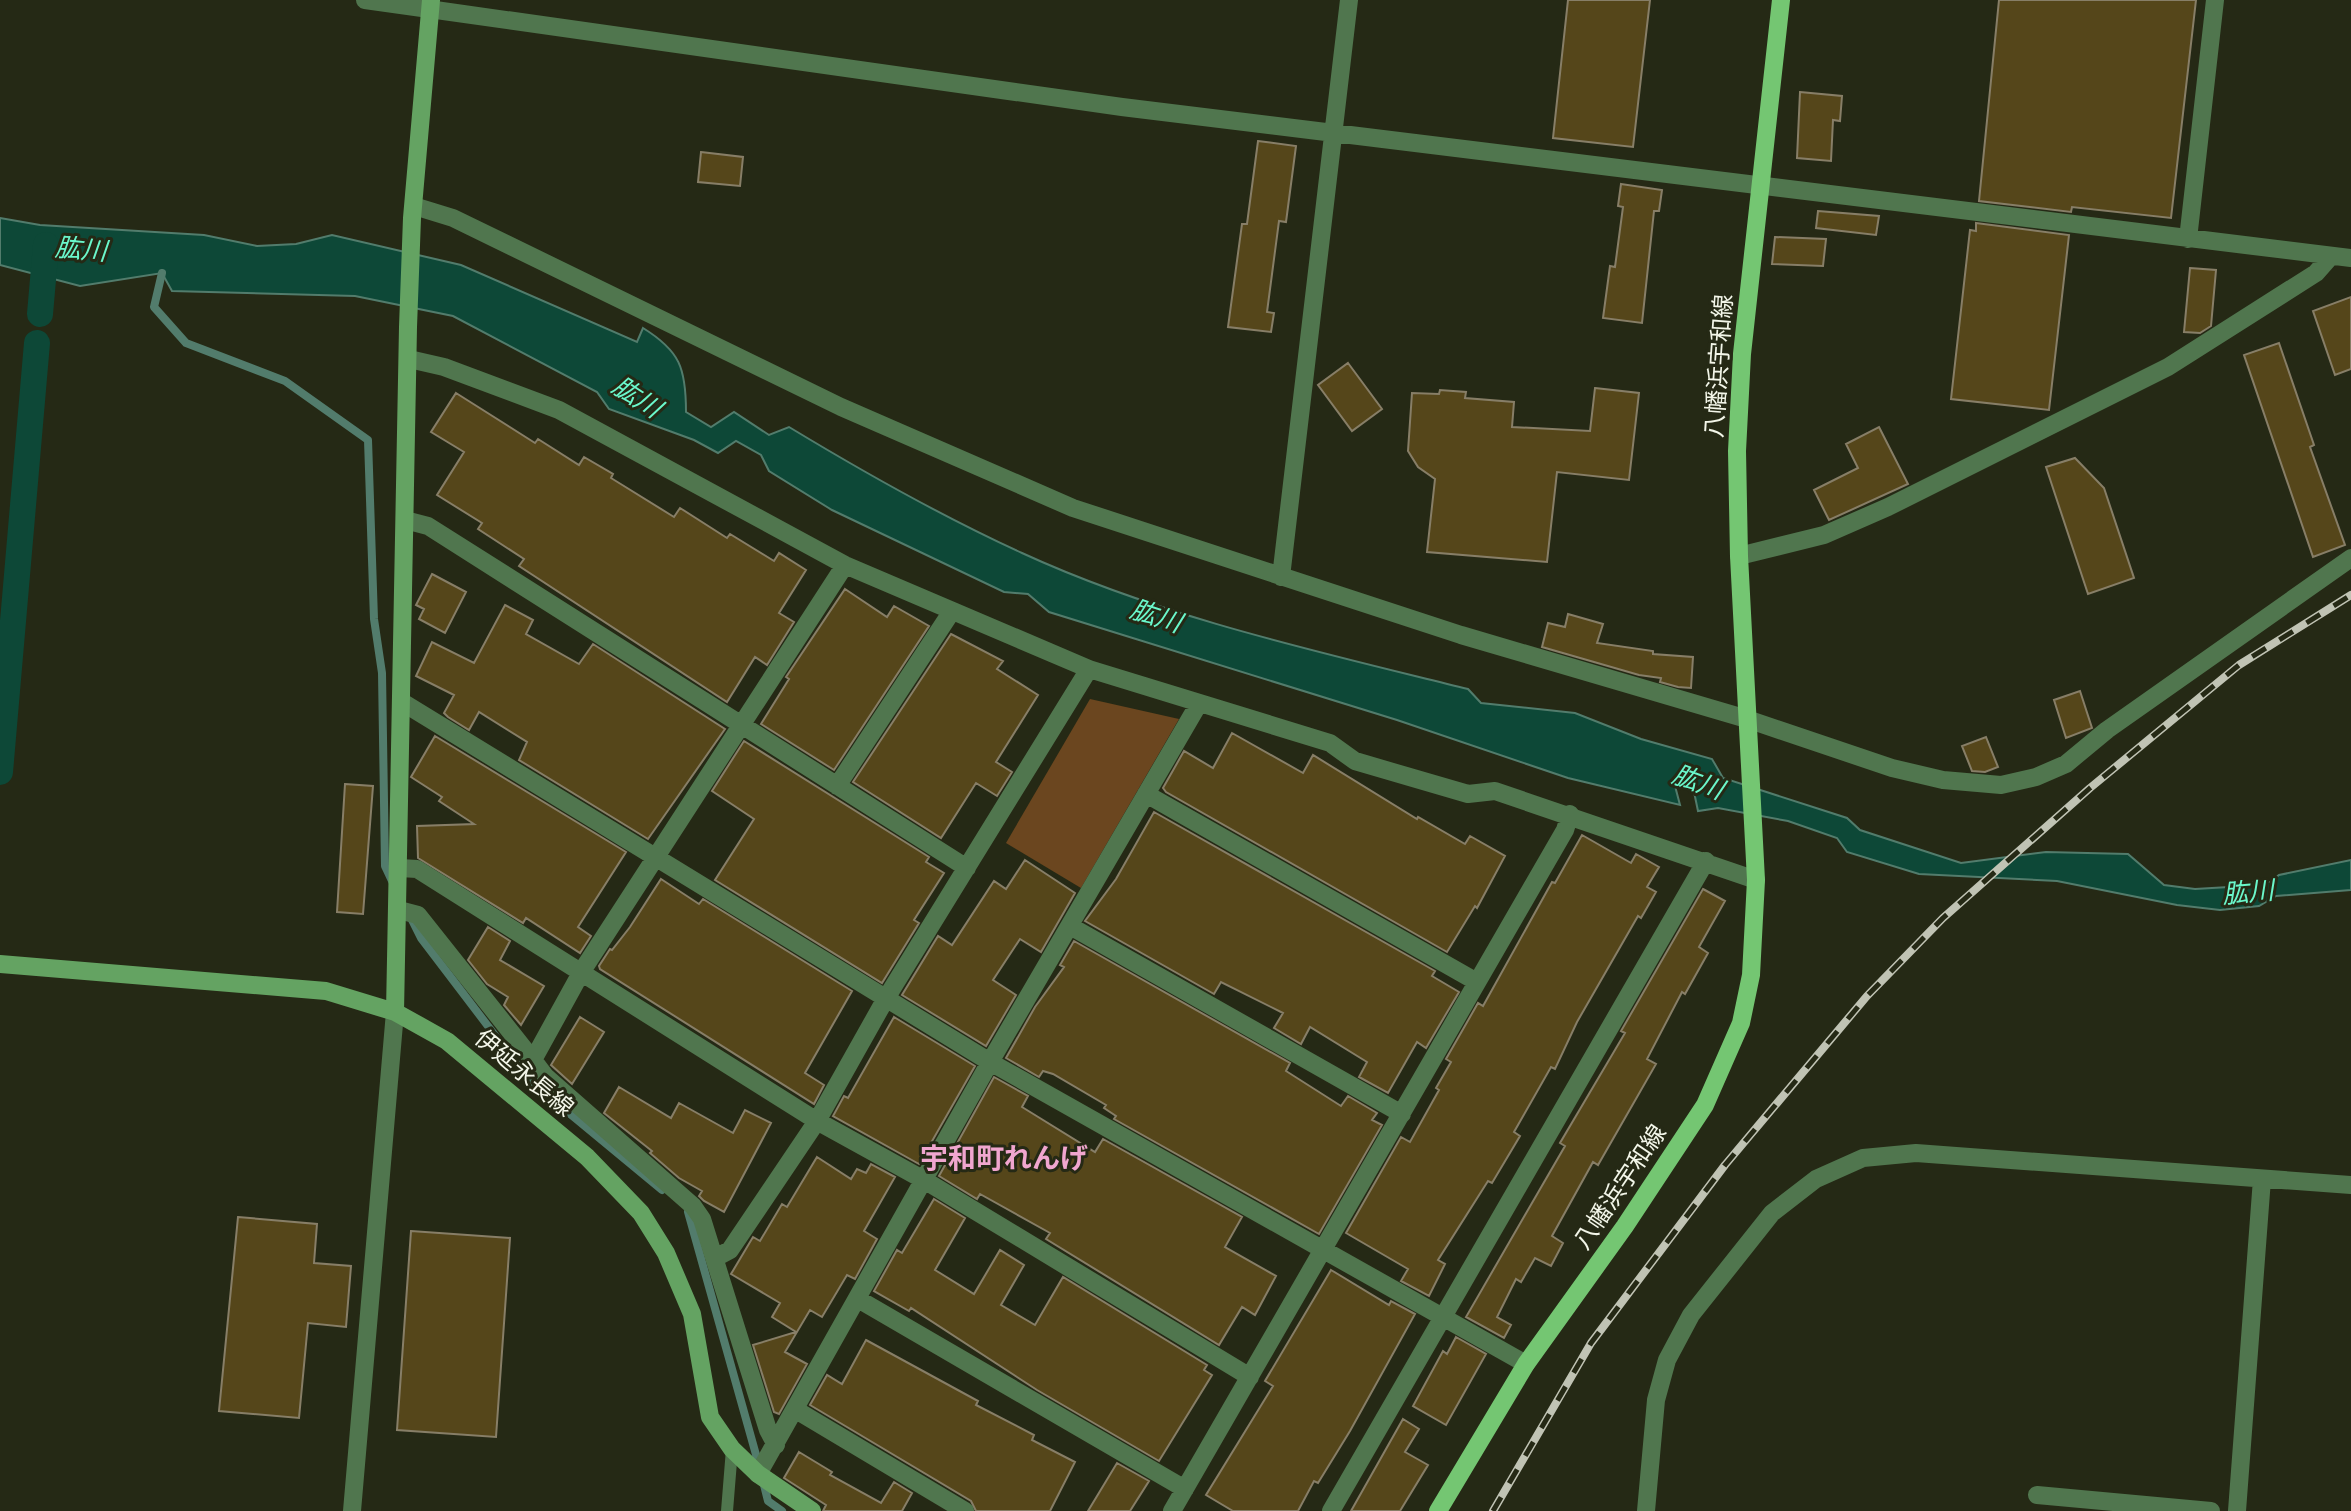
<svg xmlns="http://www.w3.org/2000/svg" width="2351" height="1511" font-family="Signika,'Noto Sans JP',sans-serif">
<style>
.green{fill:#6b461f}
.water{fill:#0d4837;stroke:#527c6c;stroke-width:2}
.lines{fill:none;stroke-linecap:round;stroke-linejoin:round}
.stream{stroke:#527c6c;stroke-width:8}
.canal{stroke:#0d4837;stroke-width:26}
.building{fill:#55461a;stroke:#877e67;stroke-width:2}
.lane{stroke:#50764e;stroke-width:12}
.street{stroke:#50764e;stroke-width:18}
.secondary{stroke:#64a362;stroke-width:18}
.primary{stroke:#74c672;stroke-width:18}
.rail-casing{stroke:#c0c3b4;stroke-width:8}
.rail{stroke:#252915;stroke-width:5;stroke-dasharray:16;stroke-linecap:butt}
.labels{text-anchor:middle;stroke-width:6;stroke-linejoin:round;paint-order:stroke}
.street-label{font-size:24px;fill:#f3f6e9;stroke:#252915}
.water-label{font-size:26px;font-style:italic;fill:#6af7cb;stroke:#252915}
.quarter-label{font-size:28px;font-weight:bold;fill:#f0a6cf;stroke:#252915}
</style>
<rect width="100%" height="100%" fill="#252915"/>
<!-- green -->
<path class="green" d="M 1090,699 L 1179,719 L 1081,888 L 1006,843 Z"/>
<!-- water -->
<path class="water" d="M 0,218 L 40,225 L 204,235 L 257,246 L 296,244 L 332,235 L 461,265 L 637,342 L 643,328 C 680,351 686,368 686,412 L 711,427 L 734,412 L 769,435 L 789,427 C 865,473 941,516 1022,553 C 1161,617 1319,652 1468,689 L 1481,703 L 1575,713 L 1641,739 L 1712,759 L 1723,778 L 1847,818 L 1860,830 L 1961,863 L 2046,852 L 2128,854 L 2164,885 L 2195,889 L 2229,887 L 2240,882 L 2270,882 L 2279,875 L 2351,860 L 2351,890 L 2276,896 L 2259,906 L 2220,910 L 2177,905 L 2057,881 L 1919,874 L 1847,852 L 1837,838 L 1788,821 L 1718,808 L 1698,811 L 1693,787 L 1678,782 L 1675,786 L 1680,805 L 1568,778 L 1397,720 L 1049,612 L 1028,594 L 1004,592 L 832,510 L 769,471 L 761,455 L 736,441 L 718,453 L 694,440 L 609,409 L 597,392 L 453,316 L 355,296 L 172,291 L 162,273 L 80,286 L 0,265 Z"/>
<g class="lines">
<!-- stream -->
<path class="stream" d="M 162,273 L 154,307 L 186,343 L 285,381 L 368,440 L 374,619 L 382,673 L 385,866 L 393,883
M 410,916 L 421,938 L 529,1080 L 662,1190
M 688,1212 L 760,1469
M 763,1481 L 768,1501 L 782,1511"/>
<!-- canal -->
<path class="canal" d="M 40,314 L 46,245
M 0,772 L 37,343"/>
</g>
<!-- building -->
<path class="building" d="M 1568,0 L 1650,0 L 1633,147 L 1553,138 Z
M 1999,0 L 2196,0 L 2171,218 L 2072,207 L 2071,212 L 1979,201 Z
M 1800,92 L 1842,96 L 1840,121 L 1833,120 L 1831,161 L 1797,158 Z
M 1258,141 L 1296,146 L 1286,222 L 1279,221 L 1267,312 L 1274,313 L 1271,332 L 1228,327 L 1242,224 L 1247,224 Z
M 701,152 L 743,157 L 740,186 L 698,182 Z
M 1621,184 L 1662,190 L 1659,211 L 1654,211 L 1642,323 L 1603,318 L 1610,266 L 1615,267 L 1623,207 L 1618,206 Z
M 1818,211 L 1879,216 L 1876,235 L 1816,228 Z
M 1976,223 L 2069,235 L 2049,410 L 1951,399 L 1970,230 L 1976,231 Z
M 1775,237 L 1826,239 L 1823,266 L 1772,264 Z
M 2190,268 L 2216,270 L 2211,326 L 2200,333 L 2184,332 Z
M 2351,297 L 2351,369 L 2335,375 L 2313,311 Z
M 2279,343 L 2314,445 L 2310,447 L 2345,545 L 2313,557 L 2244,355 Z
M 1348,363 L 1382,409 L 1352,431 L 1318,385 Z
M 1595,388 L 1639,393 L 1629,480 L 1557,472 L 1547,562 L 1427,552 L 1435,479 L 1418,467 L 1408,451 L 1412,393 L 1439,394 L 1440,390 L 1466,392 L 1465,398 L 1514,402 L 1512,427 L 1590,431 Z
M 456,393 L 535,443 L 538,439 L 579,465 L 584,457 L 613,474 L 611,478 L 674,517 L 680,508 L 727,538 L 730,534 L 774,561 L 779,553 L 806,570 L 779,613 L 794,622 L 767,665 L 755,657 L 727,702 L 519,566 L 524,559 L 478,529 L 482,523 L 437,495 L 464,452 L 431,432 Z
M 1879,427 L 1908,484 L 1829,520 L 1814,490 L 1858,468 L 1846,444 Z
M 2075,458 L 2104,488 L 2134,578 L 2088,594 L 2046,467 Z
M 432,574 L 466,592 L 445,633 L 419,619 L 424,609 L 416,605 Z
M 845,589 L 887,617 L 894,606 L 929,626 L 834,770 L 761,724 L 789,679 L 786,677 Z
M 505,605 L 533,620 L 526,634 L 579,664 L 593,644 L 725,729 L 648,839 L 519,760 L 527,742 L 479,712 L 469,730 L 448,717 L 444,713 L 454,695 L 416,676 L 432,642 L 474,663 Z
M 1568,614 L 1603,624 L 1597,643 L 1653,651 L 1653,654 L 1693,657 L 1691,688 L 1678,687 L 1660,682 L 1661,678 L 1639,675 L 1542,647 L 1548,623 L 1565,627 Z
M 951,634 L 1003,661 L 997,669 L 1038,695 L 996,762 L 1012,772 L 997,796 L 976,783 L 941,838 L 853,782 Z
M 2080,691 L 2092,728 L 2066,738 L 2054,700 Z
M 1232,733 L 1303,773 L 1313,755 L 1417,819 L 1418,817 L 1465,844 L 1470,836 L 1505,856 L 1477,908 L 1475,906 L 1447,952 L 1166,792 L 1163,788 L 1184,751 L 1213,768 Z
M 435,736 L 626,852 L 578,927 L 591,936 L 580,953 L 526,918 L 523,923 L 418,858 L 417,826 L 474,824 L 439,801 L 442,797 L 411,777 Z
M 1986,737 L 1998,767 L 1985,772 L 1972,771 L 1962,746 Z
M 744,741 L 929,857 L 926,862 L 944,873 L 914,920 L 919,923 L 882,983 L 715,880 L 754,819 L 712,791 Z
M 345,784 L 373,786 L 363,914 L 337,912 Z
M 1154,812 L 1435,971 L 1432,976 L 1459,992 L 1426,1048 L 1417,1042 L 1388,1093 L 1359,1077 L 1367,1062 L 1310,1027 L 1301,1044 L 1274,1028 L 1283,1013 L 1221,982 L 1214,994 L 1085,921 L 1116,879 Z
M 1582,835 L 1631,863 L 1636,854 L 1659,867 L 1647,887 L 1656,892 L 1641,918 L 1638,916 L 1577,1022 L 1555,1069 L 1551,1067 L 1514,1132 L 1520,1136 L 1492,1183 L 1488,1181 L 1438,1260 L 1445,1264 L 1429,1296 L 1401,1281 L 1408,1269 L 1346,1233 L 1401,1137 L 1410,1142 L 1439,1090 L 1436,1088 L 1451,1062 L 1446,1059 L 1478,1003 L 1483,1006 L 1552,882 L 1555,883 Z
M 1025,860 L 1075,893 L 1041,952 L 1020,939 L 993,980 L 1016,995 L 986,1046 L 902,995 L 938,936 L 952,945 L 994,881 L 1006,889 Z
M 661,879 L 699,904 L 703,899 L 852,991 L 805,1073 L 824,1085 L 814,1104 L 600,969 L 599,966 L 610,949 L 612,950 L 630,927 Z
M 1703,889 L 1725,901 L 1699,947 L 1708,953 L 1685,994 L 1682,992 L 1647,1059 L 1656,1064 L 1598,1165 L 1593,1162 L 1552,1236 L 1563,1243 L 1551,1266 L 1535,1258 L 1521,1282 L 1516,1279 L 1497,1317 L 1511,1325 L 1504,1338 L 1466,1317 L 1565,1146 L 1560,1143 L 1625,1033 L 1621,1031 Z
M 488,927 L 510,941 L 500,960 L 544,986 L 521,1025 L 504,1005 L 508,997 L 487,984 L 468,960 Z
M 1074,941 L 1290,1063 L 1286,1071 L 1341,1106 L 1348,1096 L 1377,1113 L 1372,1120 L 1382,1125 L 1319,1234 L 1114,1119 L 1116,1116 L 1104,1108 L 1106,1105 L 1053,1074 L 1043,1071 L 1039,1077 L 1006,1058 L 1035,1007 L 1064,967 L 1060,965 Z
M 580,1017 L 604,1032 L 572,1084 L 551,1065 Z
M 894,1017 L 975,1066 L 919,1164 L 833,1116 L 844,1096 L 848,1098 Z
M 994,1077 L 1028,1096 L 1022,1107 L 1095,1152 L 1103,1139 L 1242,1217 L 1225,1247 L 1276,1276 L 1255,1315 L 1242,1307 L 1219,1345 L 1046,1239 L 1050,1233 L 980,1194 L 977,1199 L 939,1176 Z
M 619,1087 L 671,1118 L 679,1103 L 733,1133 L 745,1110 L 771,1123 L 724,1212 L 704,1201 L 699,1196 L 702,1191 L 679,1178 L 650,1153 L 652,1151 L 604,1113 Z
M 817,1157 L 851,1179 L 857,1169 L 866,1173 L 871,1164 L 895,1177 L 864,1231 L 877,1239 L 855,1279 L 847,1275 L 822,1317 L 810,1310 L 785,1352 L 807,1364 L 779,1414 L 774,1412 L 753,1345 L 796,1332 L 772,1317 L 780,1303 L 731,1274 L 753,1237 L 760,1241 L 782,1204 L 787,1207 Z
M 934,1199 L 965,1218 L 935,1270 L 974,1294 L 1000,1250 L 1024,1265 L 1001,1305 L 1035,1325 L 1063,1277 L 1207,1365 L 1204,1370 L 1212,1375 L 1159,1461 L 1037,1390 L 911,1308 L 909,1311 L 874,1291 L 897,1250 L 902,1253 Z
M 238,1217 L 317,1224 L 314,1263 L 351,1266 L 346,1327 L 308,1323 L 299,1418 L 219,1411 Z
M 411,1231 L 510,1238 L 496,1437 L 397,1430 Z
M 1331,1270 L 1389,1305 L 1391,1301 L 1415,1314 L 1350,1431 L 1318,1483 L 1314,1481 L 1298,1511 L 1233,1511 L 1206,1495 L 1273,1386 L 1265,1381 Z
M 1456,1337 L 1486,1354 L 1446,1425 L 1413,1406 L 1443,1351 L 1447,1354 Z
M 866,1340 L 978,1401 L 976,1405 L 1034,1435 L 1032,1440 L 1075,1462 L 1050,1511 L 976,1511 L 971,1501 L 810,1405 L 827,1375 L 842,1384 Z
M 1403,1419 L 1419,1429 L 1405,1452 L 1428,1465 L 1400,1511 L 1351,1511 Z
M 799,1452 L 832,1472 L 830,1475 L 881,1503 L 894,1482 L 912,1493 L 902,1511 L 823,1511 L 826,1505 L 784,1478 Z
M 1117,1463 L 1149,1481 L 1130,1511 L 1088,1511 Z"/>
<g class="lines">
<!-- lane -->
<path class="lane" d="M 727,1511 L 732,1449"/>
<!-- street -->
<path class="street" d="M 365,0 L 1122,107 L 2351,258
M 414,206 L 453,218 L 841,407 L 1073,508 L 1461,635 L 1747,719 L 1892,768 L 1943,780 L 2001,785 L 2036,777 L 2066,764 L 2107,730 L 2351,558
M 2188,239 L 2215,0
M 409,359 L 444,367 L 559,410 L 845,565 L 1089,669 L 1330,743 L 1355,761 L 1468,794 L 1495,791 L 1756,880
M 405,520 L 428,526 L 967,868
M 1739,556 L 1824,535 L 1888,507 L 2168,367 L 2316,273 L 2331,256
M 1281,577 L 1349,0
M 1089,669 L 885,1000 L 817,1121 L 924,1180 L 1250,1377
M 402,702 L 990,1062 L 1526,1364
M 837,786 L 952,611
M 1146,794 L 1477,982
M 400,868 L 417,869 L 817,1121 L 730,1250 L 715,1258
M 399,910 L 418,915 L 533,1060 L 582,971 L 845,565
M 1070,926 L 1402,1114
M 533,1060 L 545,1076 L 693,1206 L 702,1219 L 768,1430 L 776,1445
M 858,1299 L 1185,1489
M 796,1410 L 965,1511
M 758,1474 L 990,1062 L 1198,705
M 2037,1495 L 2211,1511
M 352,1511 L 395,1012
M 1172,1511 L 1565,830 L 1570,814
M 1331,1511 L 1706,861
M 1646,1511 L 1656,1400 L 1667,1360 L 1691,1315 L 1772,1213 L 1816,1179 L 1863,1158 L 1916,1153 L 2351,1185
M 2237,1511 L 2262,1179"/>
<!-- secondary -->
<path class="secondary" d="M 0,964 L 326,991 L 395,1012 L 447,1041 L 587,1157 L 641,1213 L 666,1253 L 692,1314 L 710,1417 L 732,1449 L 758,1474 L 812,1511
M 395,1012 L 408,327 L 412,218 L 431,0"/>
<!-- primary -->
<path class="primary" d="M 1438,1511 L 1526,1364 L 1625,1226 L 1705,1105 L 1741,1023 L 1751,975 L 1756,880 L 1739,556 L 1737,451 L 1742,354 L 1781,0"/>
<defs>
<path id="rail" d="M 1493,1511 L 1591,1343 L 1725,1165 L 1867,996 L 1943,918 L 2090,788 L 2239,665 L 2351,595"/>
</defs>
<!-- rail casing -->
<use href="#rail" class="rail-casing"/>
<!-- rail -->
<use href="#rail" class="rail"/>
</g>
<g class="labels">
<!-- street labels -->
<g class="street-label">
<text transform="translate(1719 366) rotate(-86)" y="8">八幡浜宇和線</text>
<text transform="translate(524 1073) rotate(40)" y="8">伊延永長線</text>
<text transform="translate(1620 1187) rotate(-56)" y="8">八幡浜宇和線</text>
</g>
<!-- water labels -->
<g class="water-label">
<text transform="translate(81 249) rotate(5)" y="9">肱川</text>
<text transform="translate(637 397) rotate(33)" y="9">肱川</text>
<text transform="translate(1156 616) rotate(18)" y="9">肱川</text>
<text transform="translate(1698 782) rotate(20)" y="9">肱川</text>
<text transform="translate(2248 892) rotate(-5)" y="9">肱川</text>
</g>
<!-- quarter labels -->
<g class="quarter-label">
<text x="1004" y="1168">宇和町れんげ</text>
</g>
</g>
</svg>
